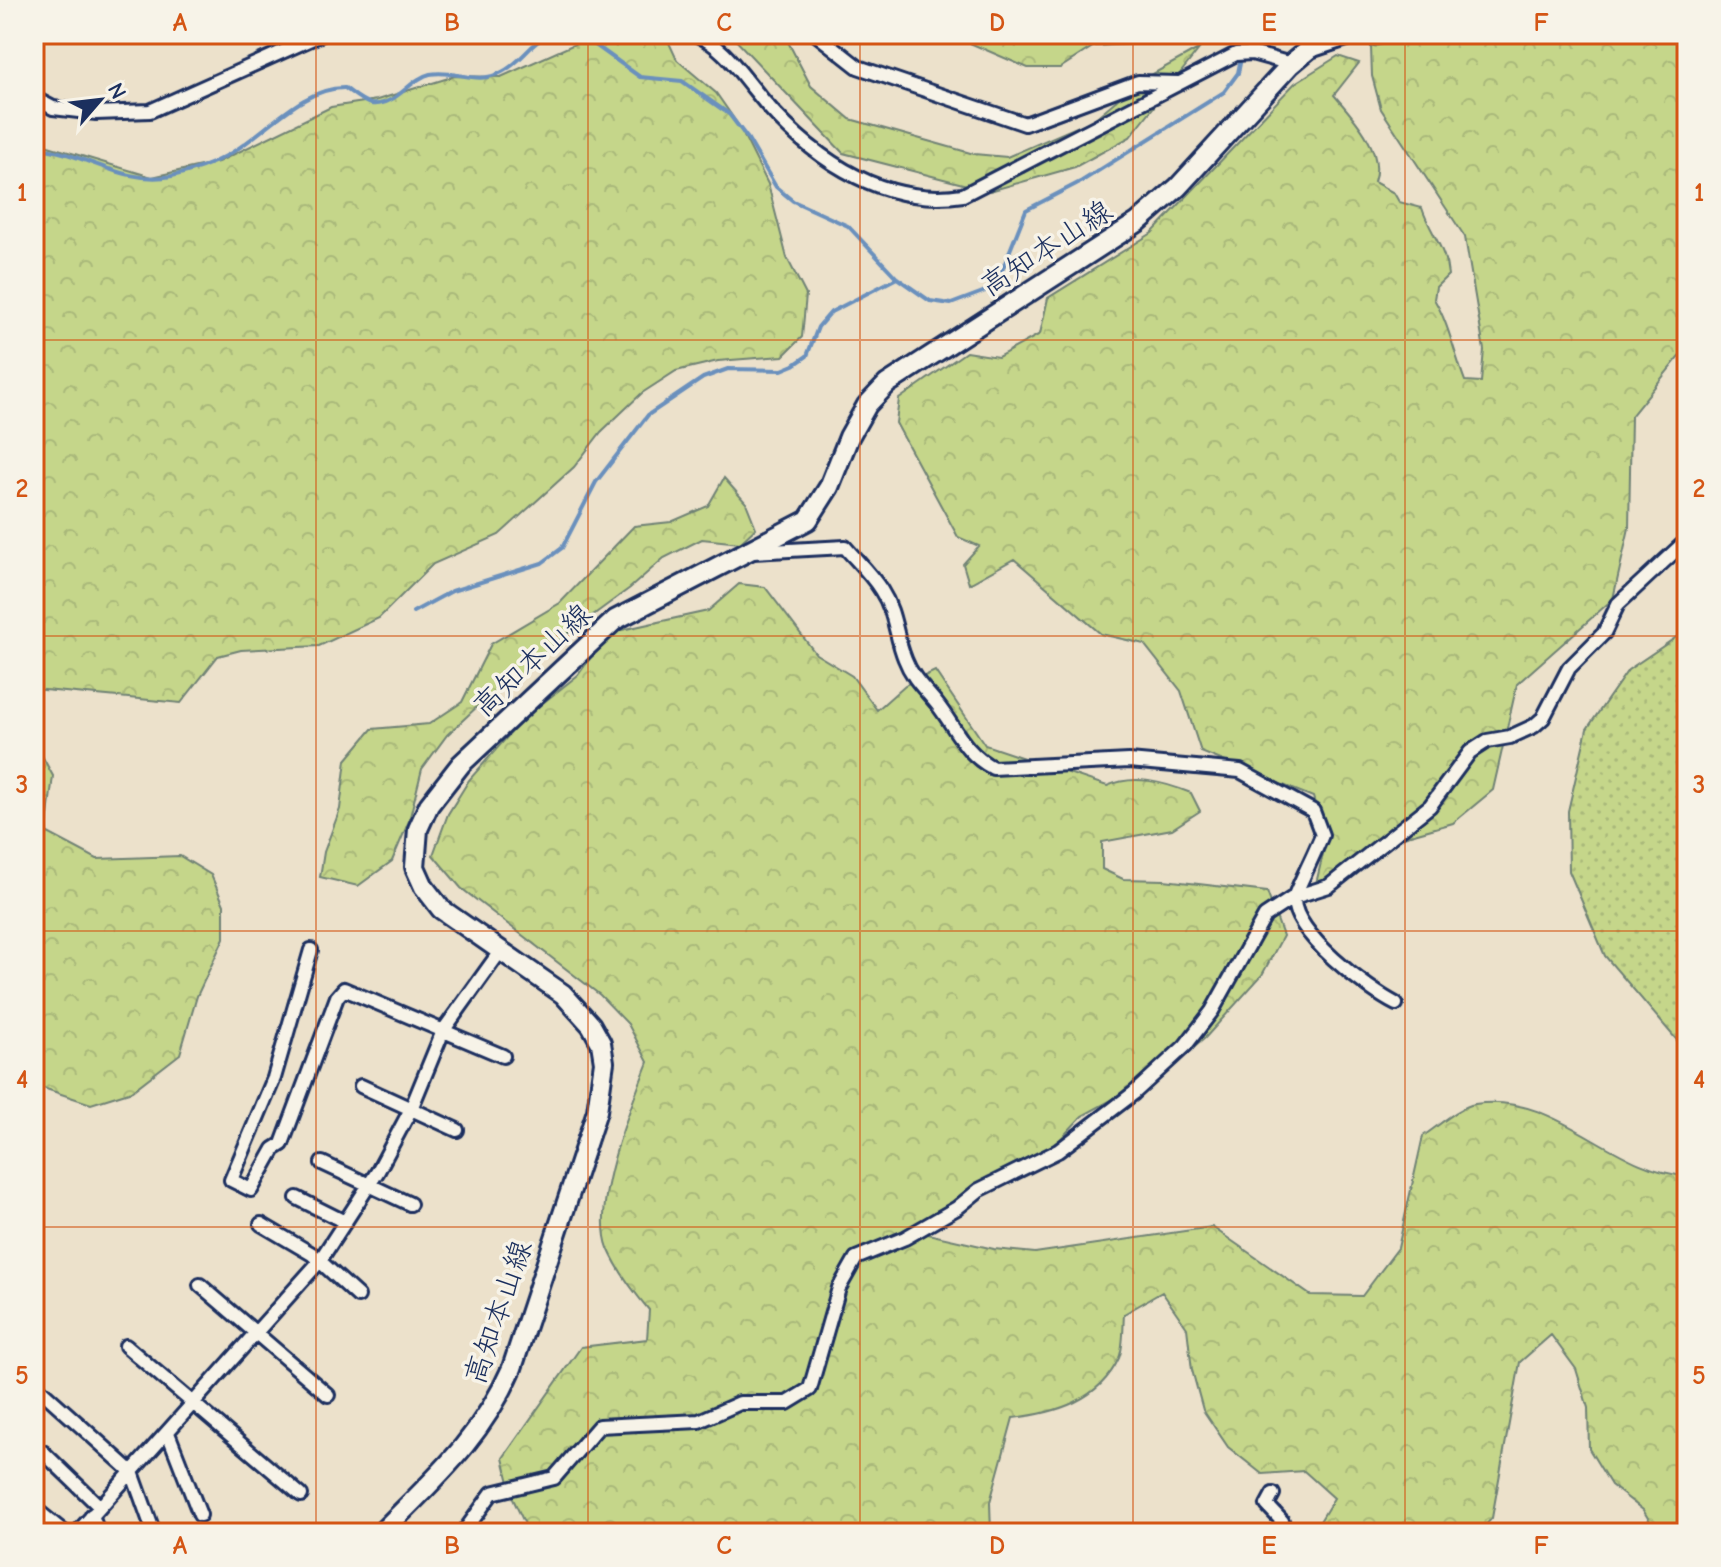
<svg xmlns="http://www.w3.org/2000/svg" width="1721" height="1567" font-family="'Comic Neue','Klee One',sans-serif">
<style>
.grass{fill:url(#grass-dots);stroke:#708274;stroke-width:2}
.forest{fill:url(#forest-crowns);stroke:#708274;stroke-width:2}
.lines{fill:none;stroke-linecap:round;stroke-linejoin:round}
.stream{stroke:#6b90bd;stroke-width:4}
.minor-casing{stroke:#1b2f5e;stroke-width:18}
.primary-casing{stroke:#1b2f5e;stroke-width:24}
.minor{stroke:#f7f3e8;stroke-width:12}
.primary{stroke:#f7f3e8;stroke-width:18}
.grid{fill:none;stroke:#d45514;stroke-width:2;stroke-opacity:0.55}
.labels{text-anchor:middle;stroke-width:7;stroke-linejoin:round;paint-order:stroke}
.street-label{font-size:30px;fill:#1b2f5e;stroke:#f7f3e8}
.neatline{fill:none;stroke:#d45514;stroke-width:3}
.grid-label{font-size:26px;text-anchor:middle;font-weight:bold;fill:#d45514}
</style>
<defs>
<pattern id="grass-dots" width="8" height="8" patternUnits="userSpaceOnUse" patternTransform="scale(2)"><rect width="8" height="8" fill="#c5d68a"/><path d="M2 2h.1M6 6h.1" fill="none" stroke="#a9b87a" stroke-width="1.8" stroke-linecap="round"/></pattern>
<pattern id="forest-crowns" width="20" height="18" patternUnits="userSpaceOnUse" patternTransform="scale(2)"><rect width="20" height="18" fill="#c5d68a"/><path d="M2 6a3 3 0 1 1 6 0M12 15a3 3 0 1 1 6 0" fill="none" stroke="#a9b87a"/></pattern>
</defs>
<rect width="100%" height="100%" fill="#ece1cb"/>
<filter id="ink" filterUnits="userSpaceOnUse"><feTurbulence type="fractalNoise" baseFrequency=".0125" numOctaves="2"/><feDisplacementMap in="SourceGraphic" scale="16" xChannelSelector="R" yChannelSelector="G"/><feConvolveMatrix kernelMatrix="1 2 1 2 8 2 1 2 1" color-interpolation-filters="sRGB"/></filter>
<g filter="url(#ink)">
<!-- grass -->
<path class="grass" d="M 1687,630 L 1687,1052 L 1605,956 L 1569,871 L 1568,811 L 1587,729 L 1628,670 Z"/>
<!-- forest -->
<path class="forest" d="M 597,34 L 665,34 L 677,60 L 716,93 L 739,126 L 768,184 L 787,258 L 806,295 L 802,337 L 783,356 L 718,361 L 676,371 L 642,393 L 601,432 L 574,467 L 499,535 L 433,564 L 379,618 L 319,646 L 241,650 L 218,656 L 181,703 L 34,689 L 34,145 L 45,145 L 152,177 L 218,162 L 331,107 L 377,100 L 455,76 L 501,77 Z
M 730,34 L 784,34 L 811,86 L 850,119 L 974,154 L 1007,157 L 1093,120 L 1138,82 L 1200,48 L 1130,137 L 1075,167 L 990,191 L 843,153 Z
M 949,34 L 1164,34 L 1162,42 L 1094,46 L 1060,68 L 1028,68 Z
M 1442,34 L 1687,34 L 1687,347 L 1631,416 L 1629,528 L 1613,599 L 1517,684 L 1493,790 L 1453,823 L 1382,843 L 1315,888 L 1326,841 L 1313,797 L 1201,752 L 1181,691 L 1144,644 L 1101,634 L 1014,559 L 969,584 L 963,564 L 979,546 L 958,537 L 896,423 L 899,399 L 966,352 L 998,357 L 1040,334 L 1048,298 L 1152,233 L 1295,83 L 1338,56 L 1359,63 L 1334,95 C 1354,118 1385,151 1374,182 L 1394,193 L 1399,202 L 1422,208 C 1430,233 1446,248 1448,275 L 1436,287 L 1434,299 C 1449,324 1454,353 1465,381 L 1481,382 L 1484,350 L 1465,237 L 1381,109 L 1372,76 L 1371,47 L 1405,38 Z
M 724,478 L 746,503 L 756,528 L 740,543 L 702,539 L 664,558 L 630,588 L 555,643 L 518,680 L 480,704 L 447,735 L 422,769 L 409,821 L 392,861 L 358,886 L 320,877 L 324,852 L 340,809 L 346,760 L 372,729 L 429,724 L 462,702 L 491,644 L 560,603 L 634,526 L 671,522 L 708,506 Z
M 739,584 L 765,587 L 816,654 L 852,676 L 877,710 L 905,685 L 935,671 L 985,745 L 1107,786 C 1134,774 1163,782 1191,793 L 1200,811 L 1172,829 L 1102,842 L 1102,869 L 1123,879 L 1164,880 L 1267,892 L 1283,936 L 1262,975 L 1205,1038 L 1172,1067 L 1082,1116 L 1052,1148 L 942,1211 L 923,1233 L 994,1249 L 1035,1253 L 1212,1227 L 1310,1295 L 1362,1296 L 1398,1248 L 1423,1136 C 1437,1127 1459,1107 1475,1104 C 1555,1091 1613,1172 1687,1176 L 1687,1533 L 1657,1533 L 1643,1510 L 1611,1485 L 1589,1449 L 1588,1408 L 1576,1369 L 1551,1335 L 1520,1362 L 1492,1518 L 1479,1533 L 1313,1533 L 1334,1498 L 1304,1471 L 1262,1474 L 1228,1447 L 1203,1410 L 1192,1370 L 1187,1328 L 1162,1292 L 1124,1314 C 1123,1327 1124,1346 1119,1358 C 1099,1401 1056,1413 1013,1418 L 990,1502 L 991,1533 L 529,1533 L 513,1499 L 503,1458 L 581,1347 L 647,1339 L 649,1310 C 633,1291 618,1271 608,1248 C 591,1203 631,1106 648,1062 L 628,1024 L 600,995 L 461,888 L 433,855 L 448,814 L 469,780 L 524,718 L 578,675 L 602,642 L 617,631 L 708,611 Z
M 34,741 L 53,776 L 46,832 L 97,859 L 180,856 L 211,875 L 224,905 L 224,938 L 197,996 L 180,1054 L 132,1091 L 91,1104 L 34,1085 Z"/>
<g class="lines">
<!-- stream -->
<path class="stream" d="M 580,34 L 640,77 L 682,81 L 729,114 L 748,139 L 776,187 L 793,201 L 848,226 L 897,278 L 930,301 L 951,304 L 988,290 L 999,278 L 1026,210 L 1082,181 L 1224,92 L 1238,73 L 1246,34
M 34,148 C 81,150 122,186 172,176 C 189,172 208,166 224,157 C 263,137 300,87 345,88 C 352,93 362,102 371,104 C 396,107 409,79 430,74 C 456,69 476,86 502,72 C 522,62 530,43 549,34
M 413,612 L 452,591 L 542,563 L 562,548 L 596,482 L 648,415 L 703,378 L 728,369 L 782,370 L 794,365 L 807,356 L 818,327 L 831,312 L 897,278"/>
<defs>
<path id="minor" d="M 695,34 C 721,45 736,67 753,88 C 803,152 878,208 963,195 L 1236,54 L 1252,53 L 1291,64
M 816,34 L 858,67 L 1025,124 L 1138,82 L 1178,83
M 34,98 L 53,108 L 96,113 L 150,111 L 322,34
M 752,552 L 845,547 C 857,561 871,574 881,590 C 896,613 895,635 905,659 C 912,678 925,689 937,704 C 956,728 964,753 993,768 L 1129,761 L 1240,771 L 1313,811 L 1322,835 C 1318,846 1295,893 1294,898 C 1292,933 1368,990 1396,1004
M 311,950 L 274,1078 L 231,1180 L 251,1190 L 274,1149 L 282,1144 L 337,997 L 344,989 L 503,1056
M 361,1086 L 457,1130
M 322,1163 L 410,1204
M 297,1198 L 345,1222
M 261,1224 L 312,1254 L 358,1296
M 200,1285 L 328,1395
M 126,1346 L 301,1495
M 34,1384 L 132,1472 L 154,1533
M 168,1433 L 200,1515
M 43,1452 L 100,1507
M 1273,1494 L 1267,1505 L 1282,1521 L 1286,1533
M 34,1508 L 65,1533
M 92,1515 L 98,1533
M 77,1533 L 319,1262 L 378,1171 L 411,1109 L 443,1031 L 499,953
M 463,1533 L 492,1493 L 554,1478 L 599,1426 L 699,1421 L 740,1403 L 787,1403 L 810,1389 L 839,1288 L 856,1258 L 905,1238 L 957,1208 L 979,1190 L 1058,1151 L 1134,1093 L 1185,1046 L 1212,1011 L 1265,916 L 1294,897 L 1329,886 L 1430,806 L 1470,752 L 1487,741 L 1510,737 L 1534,726 L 1543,718 L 1569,668 L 1604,633 L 1618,604 L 1687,540"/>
<path id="primary" d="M 381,1533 C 434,1479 481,1439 512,1368 L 597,1111 L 604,1062 L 601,1043 L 591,1025 L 563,994 L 441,909 L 424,887 L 415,867 L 418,829 L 429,805 L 461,764 L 615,620 L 808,520 L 829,487 L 849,437 L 867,405 L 887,384 L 1138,222 L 1178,187 L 1291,64 L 1310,48 L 1352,34"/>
</defs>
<!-- minor casing -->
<use href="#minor" class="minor-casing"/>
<!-- primary casing -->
<use href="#primary" class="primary-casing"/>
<!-- minor -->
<use href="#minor" class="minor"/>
<!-- primary -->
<use href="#primary" class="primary"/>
</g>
</g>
<!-- grid -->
<path class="grid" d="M 316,34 L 316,1533M 588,34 L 588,1533M 860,34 L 860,1533M 1133,34 L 1133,1533M 1405,34 L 1405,1533M 34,340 L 1687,340M 34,636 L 1687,636M 34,931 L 1687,931M 34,1227 L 1687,1227"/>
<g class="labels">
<!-- street labels -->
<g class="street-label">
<text transform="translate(1046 248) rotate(-33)" y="10">高知本山線</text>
<text transform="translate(532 660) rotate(-43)" y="10">高知本山線</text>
<text transform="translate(498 1312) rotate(-71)" y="10">高知本山線</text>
</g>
</g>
<!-- margin -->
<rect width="1721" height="1567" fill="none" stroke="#f7f3e8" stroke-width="88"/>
<!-- north arrow -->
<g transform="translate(100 100) rotate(62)" stroke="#f7f3e8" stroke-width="6" paint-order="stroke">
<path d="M0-6L14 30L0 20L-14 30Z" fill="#1b2f5e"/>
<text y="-12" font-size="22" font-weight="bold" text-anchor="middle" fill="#1b2f5e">N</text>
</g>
<rect x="44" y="44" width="1633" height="1479" class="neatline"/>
<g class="grid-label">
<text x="180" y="31">A</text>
<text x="452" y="31">B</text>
<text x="724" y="31">C</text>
<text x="997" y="31">D</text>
<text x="1269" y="31">E</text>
<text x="1541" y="31">F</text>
<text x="22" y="201">1</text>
<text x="1699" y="201">1</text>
<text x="22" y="497">2</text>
<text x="1699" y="497">2</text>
<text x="22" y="793">3</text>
<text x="1699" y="793">3</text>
<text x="22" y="1088">4</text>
<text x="1699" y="1088">4</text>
<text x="22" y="1384">5</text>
<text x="1699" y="1384">5</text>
<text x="180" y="1554">A</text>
<text x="452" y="1554">B</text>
<text x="724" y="1554">C</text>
<text x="997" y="1554">D</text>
<text x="1269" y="1554">E</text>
<text x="1541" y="1554">F</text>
</g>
</svg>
